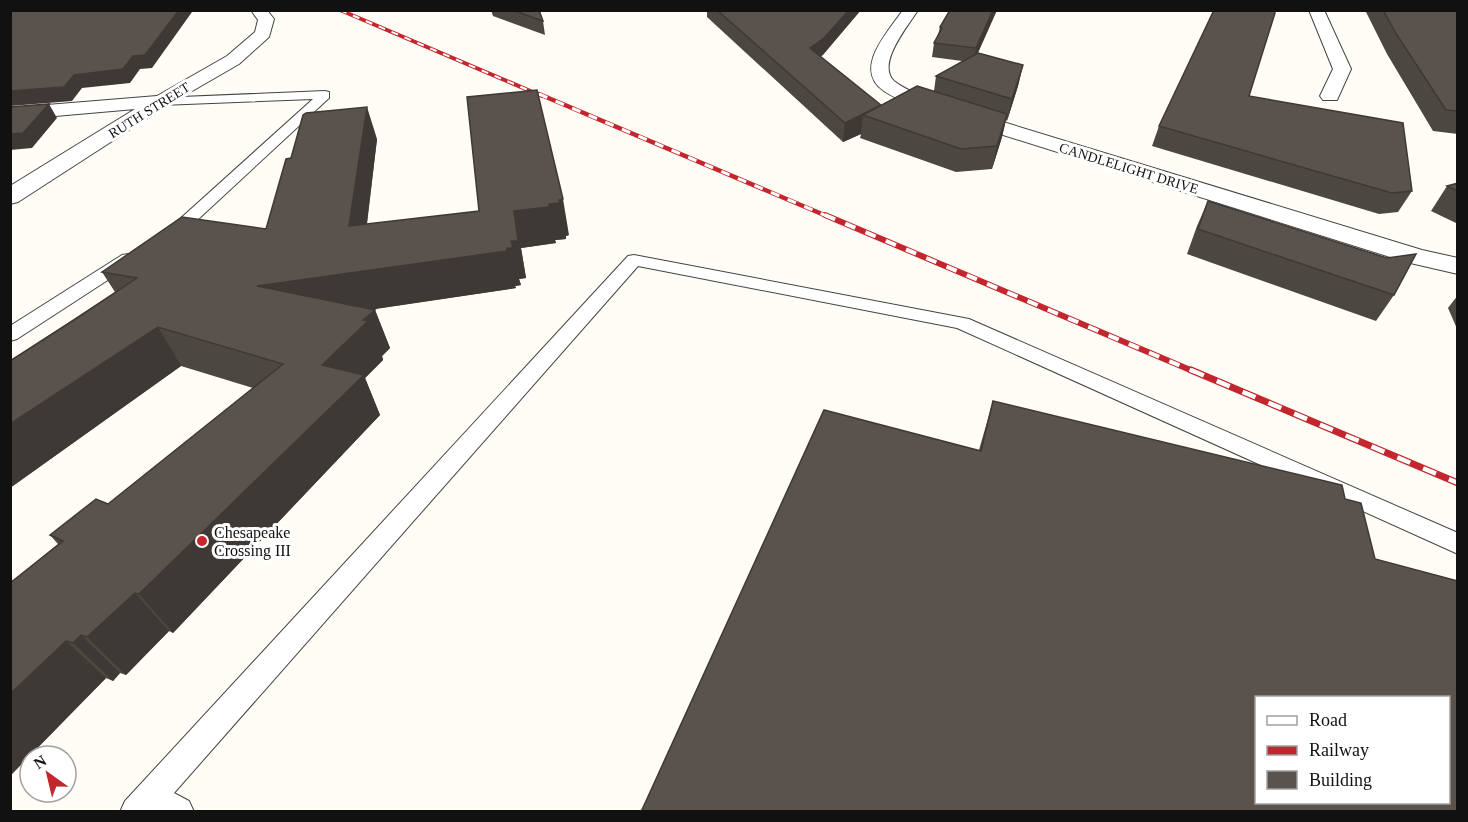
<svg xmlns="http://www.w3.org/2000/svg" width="1468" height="822" font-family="'Times New Roman',serif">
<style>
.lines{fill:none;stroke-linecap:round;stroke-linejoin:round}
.service-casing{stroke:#444;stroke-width:2}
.minor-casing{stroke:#444;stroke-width:2}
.service{fill:#fff;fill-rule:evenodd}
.minor{fill:#fff;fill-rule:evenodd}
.rail-far3-casing{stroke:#c4262e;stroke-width:4}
.rail-far2-casing{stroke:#c4262e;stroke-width:4.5}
.rail-far1-casing{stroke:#c4262e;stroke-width:6}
.rail-casing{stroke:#c4262e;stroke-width:7}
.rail-far3{stroke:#fff;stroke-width:2;stroke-dasharray:7;stroke-linecap:butt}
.rail-far2{stroke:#fff;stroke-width:3;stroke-dasharray:9;stroke-linecap:butt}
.rail-far1{stroke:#fff;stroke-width:4;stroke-dasharray:11;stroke-linecap:butt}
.rail{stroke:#fff;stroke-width:4.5;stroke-dasharray:14;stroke-linecap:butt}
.wall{fill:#4d4742}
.shaded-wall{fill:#3f3936}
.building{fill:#5a524d;stroke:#3f3936;stroke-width:1.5;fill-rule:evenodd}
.poi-dot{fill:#c4262e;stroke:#fff;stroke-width:2}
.labels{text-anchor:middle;stroke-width:6;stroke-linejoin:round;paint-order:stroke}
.far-street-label{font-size:14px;fill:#111;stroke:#fff}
.poi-label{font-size:16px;fill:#111;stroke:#fff;text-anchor:start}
</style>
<rect width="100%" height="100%" fill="#fffdf5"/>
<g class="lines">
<defs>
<path id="service" d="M 325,91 L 329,92 L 329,98 L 193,224 L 173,237 L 161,237 L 159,234 L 181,218 L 313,99 L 161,105 L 155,101 L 157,98 Z
M 128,254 L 134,255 L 136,259 L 134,263 L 17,339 L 10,341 L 10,326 L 122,255 Z
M 634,255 L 969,319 L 1458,533 L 1458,554 L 957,328 L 638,266 L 174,793 L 189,801 L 194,812 L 120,812 L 125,801 L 628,256 Z"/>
<path id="minor" d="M 251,10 L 267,10 L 274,19 L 269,37 L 239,64 L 168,105 L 18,202 L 10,204 L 10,186 L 135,109 L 10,120 L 10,108 L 157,96 L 227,56 L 255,32 L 258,20 Z
M 903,10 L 918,10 C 908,26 876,64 894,81 C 907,92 926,96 941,103 L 1422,250 L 1458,258 L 1458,274 L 1406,262 L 927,111 C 913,104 897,100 884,91 C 852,69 888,32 903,10 Z
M 1309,10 L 1324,10 L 1351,69 L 1337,100 L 1323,100 L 1320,96 L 1333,69 Z"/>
</defs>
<!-- service casing -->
<use href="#service" class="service-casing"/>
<!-- minor casing -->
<use href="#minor" class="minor-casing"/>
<!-- service -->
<use href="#service" class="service"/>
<!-- minor -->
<use href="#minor" class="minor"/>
<defs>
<path id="rail-far3" d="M 340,10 L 542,96"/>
<path id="rail-far2" d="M 539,94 L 829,217"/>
<path id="rail-far1" d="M 825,215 L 1195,372"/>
<path id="rail" d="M 1191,370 L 1458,483"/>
</defs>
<!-- rail-far3 casing -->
<use href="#rail-far3" class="rail-far3-casing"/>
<!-- rail-far2 casing -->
<use href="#rail-far2" class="rail-far2-casing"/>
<!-- rail-far1 casing -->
<use href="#rail-far1" class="rail-far1-casing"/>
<!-- rail casing -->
<use href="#rail" class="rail-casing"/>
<!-- rail-far3 -->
<use href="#rail-far3" class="rail-far3"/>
<!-- rail-far2 -->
<use href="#rail-far2" class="rail-far2"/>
<!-- rail-far1 -->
<use href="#rail-far1" class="rail-far1"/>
<!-- rail -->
<use href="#rail" class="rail"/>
</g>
<!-- wall -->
<path class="wall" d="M 491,10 L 539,10 L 543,21 L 545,35 L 493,16 Z
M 707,10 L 861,10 L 820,57 L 881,105 L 934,91 L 936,76 L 962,61 L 932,57 L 934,43 L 938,35 L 940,27 L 997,10 L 978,53 L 1023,65 L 1018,86 L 1007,121 L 1006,120 L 1002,137 L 992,169 L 956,172 L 860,138 L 861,134 L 843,142 L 707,17 Z
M 1365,10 L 1458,10 L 1458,134 L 1433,131 L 1387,54 Z
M 1249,96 L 1412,191 L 1398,212 L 1379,214 L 1152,146 L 1159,126 Z
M 377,139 L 367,224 L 569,235 L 566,236 L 566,239 L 555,240 L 556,243 L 521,248 L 526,278 L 519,279 L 521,285 L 515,286 L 516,288 L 373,309 L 375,310 L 390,348 L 382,356 L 383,360 L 365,378 L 380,415 L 173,633 L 169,631 L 126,675 L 120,673 L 113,681 L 106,678 L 10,776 L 10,583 L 58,544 L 50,535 L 108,504 L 253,388 L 181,366 L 10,488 L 10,361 L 115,292 L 102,272 L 266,229 L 291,158 Z
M 1458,183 L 1458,224 L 1431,211 L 1447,186 Z
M 1208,201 L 1394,295 L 1376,321 L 1187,254 L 1197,226 Z
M 1458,295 L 1458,331 L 1448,308 Z
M 993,401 L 1345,499 L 1375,559 L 1458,812 L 979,450 Z"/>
<!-- shaded-wall -->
<path class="shaded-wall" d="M 179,10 L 191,10 L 192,12 L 152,68 L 140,69 L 130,83 L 82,88 L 72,101 L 10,106 L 10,91 L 74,75 L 133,56 Z
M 849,10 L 861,10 L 823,55 L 809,65 L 810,48 Z
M 993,10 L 997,10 L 973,63 L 976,48 Z
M 1023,65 L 1018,86 L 1007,121 L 1012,99 Z
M 49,104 L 57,118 L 32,148 L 10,150 L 10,134 Z
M 882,106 L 863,115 L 861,134 L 843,142 L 845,123 Z
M 367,107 L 377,139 L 362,263 L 349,226 Z
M 1007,114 L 1002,137 L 992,169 L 997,146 Z
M 563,199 L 569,235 L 566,236 L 566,239 L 555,240 L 556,243 L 521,248 L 526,278 L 519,279 L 521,285 L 515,286 L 516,288 L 275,324 L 257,286 L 507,248 L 511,241 L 514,211 L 549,204 Z
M 375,310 L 390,348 L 382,356 L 383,360 L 365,378 L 380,415 L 173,633 L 139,594 L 322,365 L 363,320 Z
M 158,327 L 181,366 L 10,488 L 10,424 Z
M 135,593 L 169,631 L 126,675 L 87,637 Z
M 81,635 L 120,673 L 113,681 L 73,643 Z
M 66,641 L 106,678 L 10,776 L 10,694 Z"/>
<!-- building -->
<path class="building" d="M 10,10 L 179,10 L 145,55 L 133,56 L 123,69 L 74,75 L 64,87 L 10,91 Z
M 512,10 L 539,10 L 543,21 Z
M 717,10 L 849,10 L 824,38 L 810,48 L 881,105 L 845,123 Z
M 950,10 L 993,10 L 976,48 L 934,43 L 942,28 L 940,27 Z
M 1214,10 L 1274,10 L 1275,13 L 1249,96 L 1403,123 L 1412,191 L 1392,193 L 1159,126 Z
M 1383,10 L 1458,10 L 1458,111 L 1446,110 L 1397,35 Z
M 978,53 L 1023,65 L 1012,99 L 936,76 Z
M 917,86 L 1007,114 L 997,146 L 961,149 L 863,115 Z
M 537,90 L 563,199 L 559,200 L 560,203 L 549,204 L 549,207 L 514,211 L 518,241 L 511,241 L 513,248 L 507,248 L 507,251 L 257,286 L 375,310 L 363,320 L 368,321 L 322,365 L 364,375 L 139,594 L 135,593 L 87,637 L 81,635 L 73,643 L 66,641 L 10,694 L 10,583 L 63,541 L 50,535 L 96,499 L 108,504 L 283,364 L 158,327 L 10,424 L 10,361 L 77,318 L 137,278 L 102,272 L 182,217 L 266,229 L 286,159 L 291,158 L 303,115 L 306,113 L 367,107 L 349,226 L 479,211 L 467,97 Z
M 49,104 L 23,133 L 10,134 L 10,107 Z
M 1458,183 L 1458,191 L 1447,186 Z
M 1208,201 L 1387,258 L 1416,254 L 1394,295 L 1198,229 Z
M 993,401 L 1342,485 L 1345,499 L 1361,503 L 1375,559 L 1458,581 L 1458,812 L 641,812 L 824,410 L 981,451 ZM 1257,698 L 1449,698 L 1449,802 L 1257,802 Z"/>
<!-- markers -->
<circle class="poi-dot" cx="202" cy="541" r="6"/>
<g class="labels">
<!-- far-street labels -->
<g class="far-street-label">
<text transform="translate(149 110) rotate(-32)" y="5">RUTH STREET</text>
<text transform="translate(1129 168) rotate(17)" y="5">CANDLELIGHT DRIVE</text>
</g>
<!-- poi labels -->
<g class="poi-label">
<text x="214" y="538">Chesapeake<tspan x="214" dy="18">Crossing III</tspan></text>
</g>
</g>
<!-- border -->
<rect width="1468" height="822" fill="none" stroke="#111111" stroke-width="24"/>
<!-- legend -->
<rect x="1255" y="696" width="195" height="108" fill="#ffffff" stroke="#a0a0a0" stroke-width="1.5"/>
<rect x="1267" y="716" width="30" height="9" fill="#ffffff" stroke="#a0a0a0" stroke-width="1.5"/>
<text x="1309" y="726" font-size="18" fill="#111111">Road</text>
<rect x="1267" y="746" width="30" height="9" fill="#c4262e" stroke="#a0a0a0" stroke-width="1.5"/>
<text x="1309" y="756" font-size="18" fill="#111111">Railway</text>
<rect x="1267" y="771" width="30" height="18" fill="#5a524d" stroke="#a0a0a0" stroke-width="1.5"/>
<text x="1309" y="786" font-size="18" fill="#111111">Building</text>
<!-- north arrow -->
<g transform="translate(48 774) rotate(326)"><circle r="28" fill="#ffffff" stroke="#a0a0a0" stroke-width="1.5"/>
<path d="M0-4.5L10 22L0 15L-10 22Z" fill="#c4262e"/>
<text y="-9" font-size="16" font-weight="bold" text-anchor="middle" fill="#111111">N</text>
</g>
</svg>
